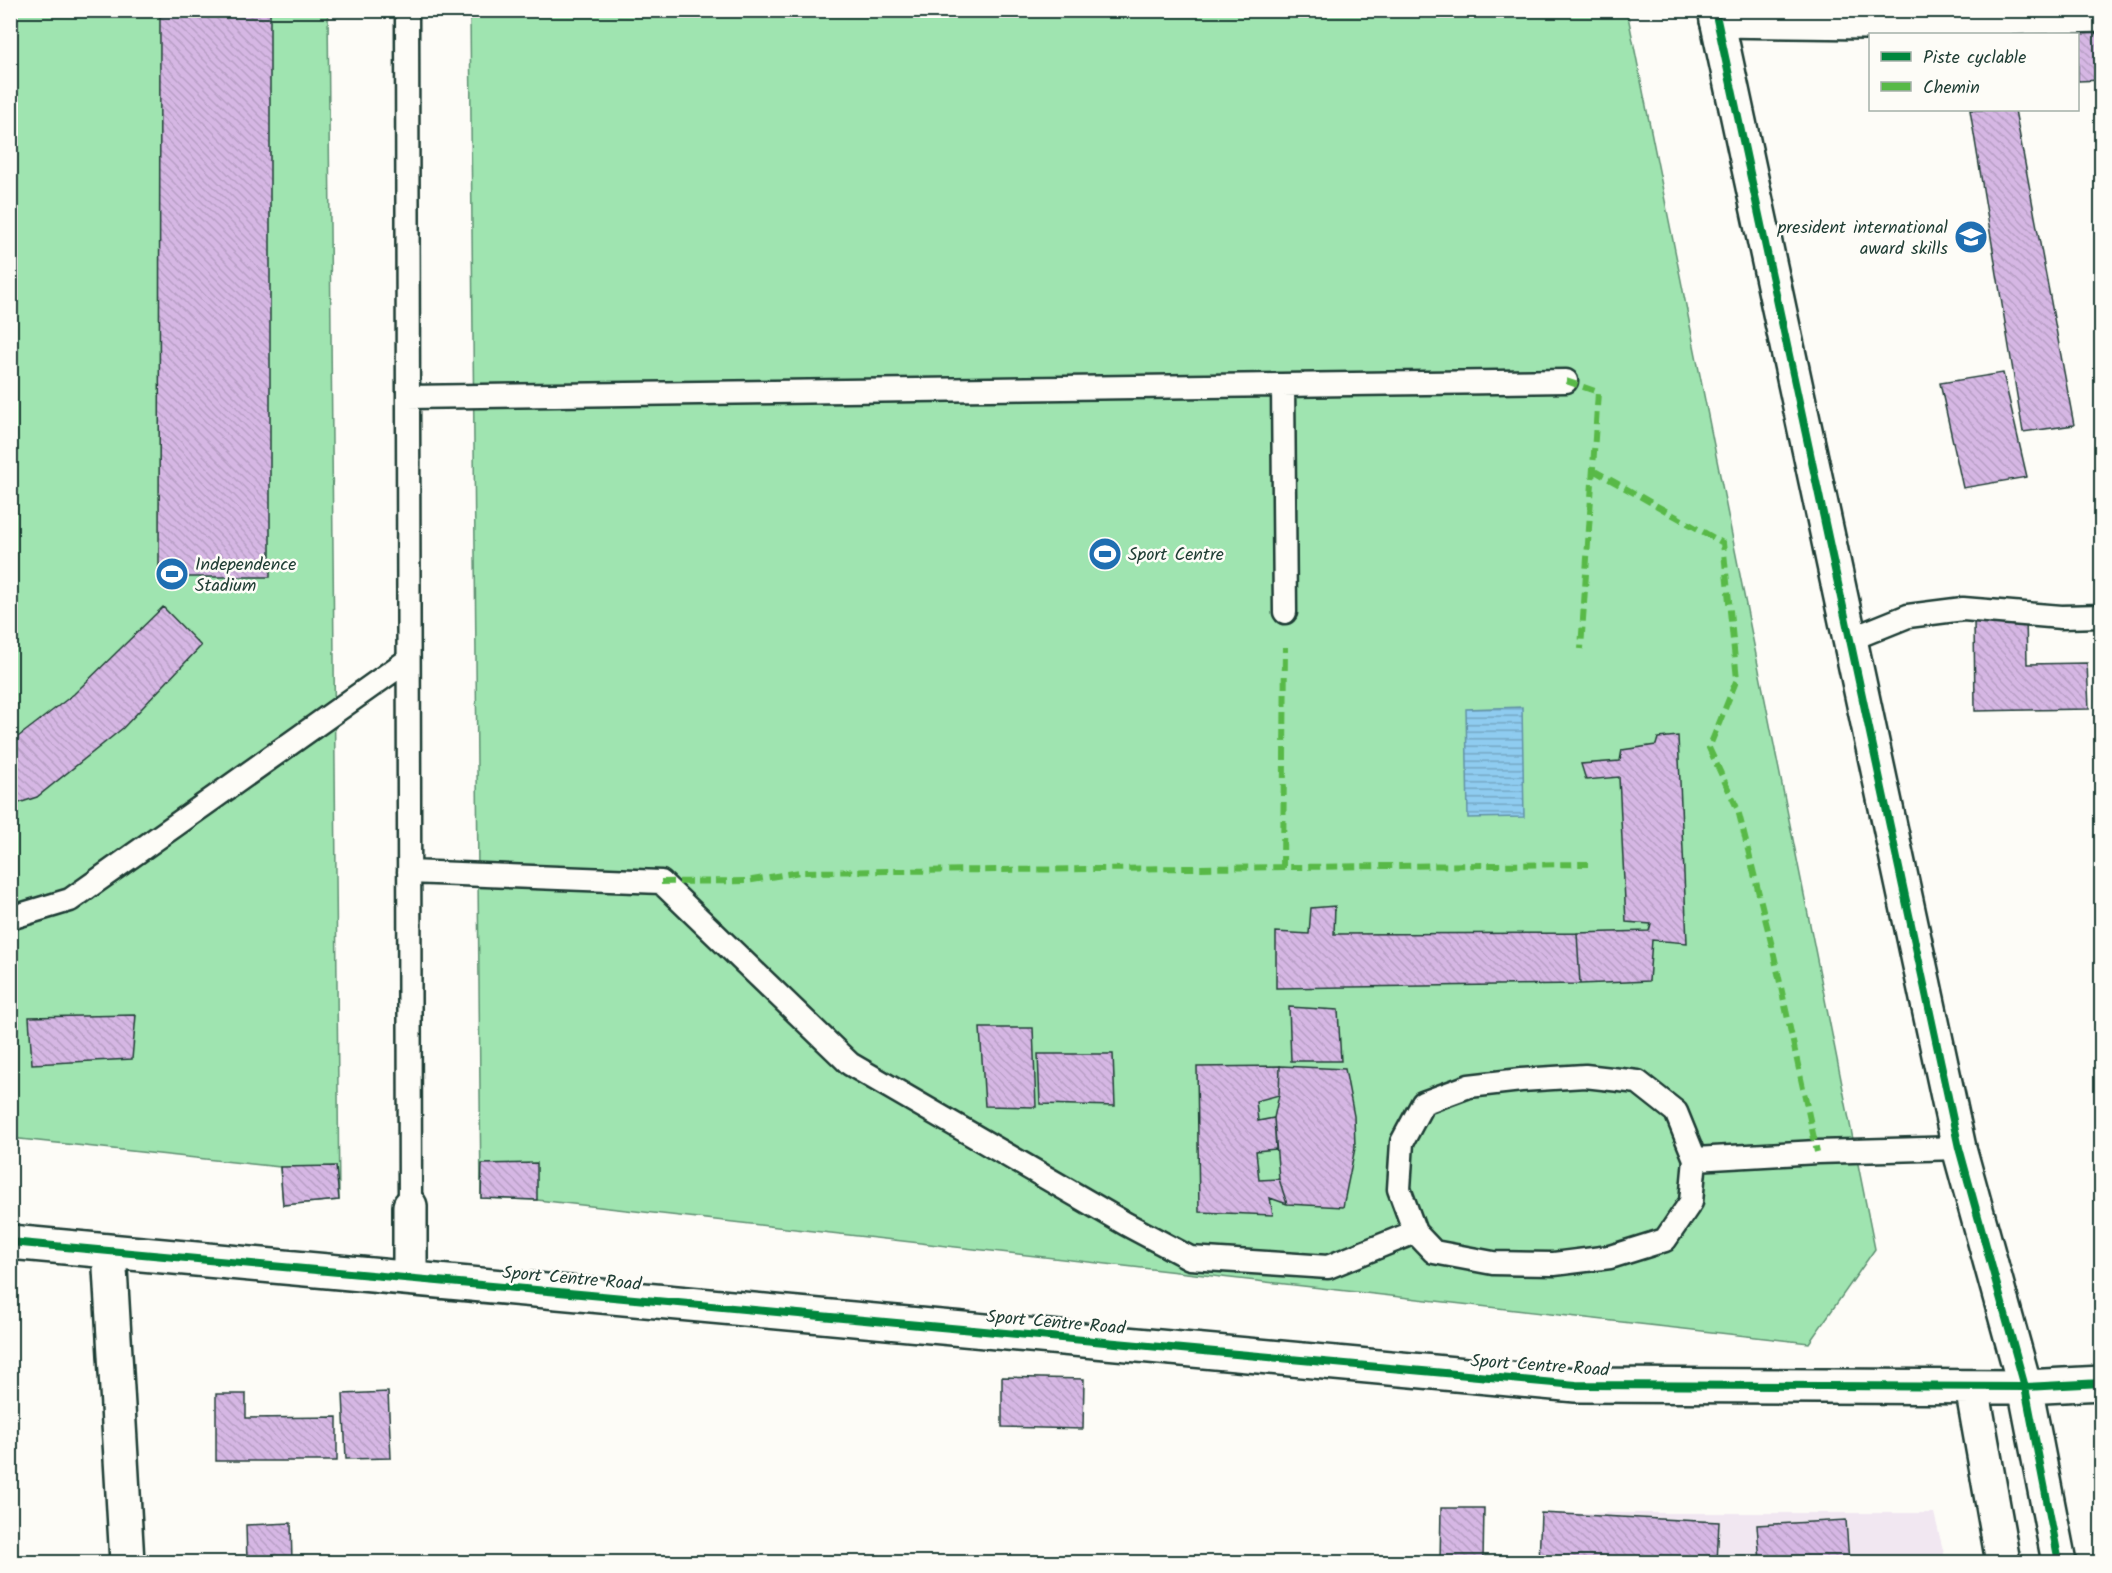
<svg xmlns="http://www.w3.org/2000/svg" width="2112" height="1573" font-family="Kalam,sans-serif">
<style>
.built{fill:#f1e7f1}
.garden{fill:#9fe4b0;stroke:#5f9072;stroke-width:1.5}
.water{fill:url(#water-rules);stroke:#6293a5;stroke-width:1.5}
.building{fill:url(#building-back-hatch);stroke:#1f3d34;stroke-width:1.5}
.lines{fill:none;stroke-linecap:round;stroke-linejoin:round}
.lane-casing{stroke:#1f3d34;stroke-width:27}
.street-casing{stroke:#1f3d34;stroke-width:38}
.secondary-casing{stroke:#1f3d34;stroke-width:38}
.lane{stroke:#fdfcf7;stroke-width:22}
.street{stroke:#fdfcf7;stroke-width:33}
.secondary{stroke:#fdfcf7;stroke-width:33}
.quiet{stroke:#58b947;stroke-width:6;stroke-dasharray:12 6;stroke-linecap:butt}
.cycleway-casing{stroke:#fdfcf7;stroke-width:11}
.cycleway{stroke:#00873e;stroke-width:8}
.labels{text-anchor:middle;stroke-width:5;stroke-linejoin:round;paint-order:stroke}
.poi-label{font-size:18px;fill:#1f3d34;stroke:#fdfcf7;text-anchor:start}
.street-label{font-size:18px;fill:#1f3d34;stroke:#fdfcf7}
</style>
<defs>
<pattern id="water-rules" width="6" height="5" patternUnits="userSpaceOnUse" patternTransform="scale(1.5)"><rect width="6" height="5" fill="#8fccf0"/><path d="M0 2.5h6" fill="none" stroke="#74a7c3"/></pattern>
<pattern id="building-back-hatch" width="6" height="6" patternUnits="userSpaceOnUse" patternTransform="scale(1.5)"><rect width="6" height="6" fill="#d6b7e4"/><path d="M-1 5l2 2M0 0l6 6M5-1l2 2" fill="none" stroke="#b79ec4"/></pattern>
</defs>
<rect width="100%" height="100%" fill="#fdfcf7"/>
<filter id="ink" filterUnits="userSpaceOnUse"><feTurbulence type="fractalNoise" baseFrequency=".0167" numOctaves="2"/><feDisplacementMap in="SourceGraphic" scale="12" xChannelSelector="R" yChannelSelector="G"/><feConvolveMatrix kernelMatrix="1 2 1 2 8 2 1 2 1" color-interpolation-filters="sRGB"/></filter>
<g filter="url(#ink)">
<!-- built -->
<path class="built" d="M 1541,1513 L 1934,1513 L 1946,1562 L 1538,1562 Z"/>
<!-- garden -->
<path class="garden" d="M 10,11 L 328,11 L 339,1200 L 283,1205 L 280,1167 L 11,1138 Z
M 470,11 L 1627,11 L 1875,1249 L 1809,1343 L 537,1200 L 481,1198 Z"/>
<!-- water -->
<path class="water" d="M 1522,707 L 1524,817 L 1468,818 L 1466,709 Z"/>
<!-- building -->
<path class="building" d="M 160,10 L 270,10 L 270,577 L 159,577 Z
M 2039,28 L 2102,28 L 2102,80 L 2078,81 L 2078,34 L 2039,34 Z
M 1970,110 L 2015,110 L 2074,425 L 2023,432 Z
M 2003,373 L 2027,477 L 1963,488 L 1940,383 Z
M 163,607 L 201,646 L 123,728 L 37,797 L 10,806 L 10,743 L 74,694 Z
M 2026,617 L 2027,664 L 2087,663 L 2089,709 L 1975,711 L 1974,618 Z
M 1678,736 L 1687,943 L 1652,940 L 1649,981 L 1580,984 L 1577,933 L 1649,931 L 1651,924 L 1626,922 L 1619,777 L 1586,780 L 1581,764 L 1620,761 L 1622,750 L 1656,745 L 1658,738 Z
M 1335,906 L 1334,934 L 1577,933 L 1580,984 L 1276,988 L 1276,932 L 1309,934 L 1311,908 Z
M 1289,1007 L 1338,1010 L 1341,1061 L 1291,1061 Z
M 136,1015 L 132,1059 L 32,1064 L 29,1017 Z
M 980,1028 L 1033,1028 L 1036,1107 L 985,1106 Z
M 1038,1054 L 1113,1054 L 1115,1106 L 1040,1104 Z
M 1280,1066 L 1345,1069 L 1354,1116 L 1355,1148 L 1343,1207 L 1287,1204 L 1279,1179 L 1274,1118 L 1279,1095 Z
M 1280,1066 L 1279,1095 L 1256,1101 L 1258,1121 L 1274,1118 L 1276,1149 L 1256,1151 L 1259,1180 L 1279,1179 L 1287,1204 L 1270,1198 L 1273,1215 L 1199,1212 L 1197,1067 Z
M 537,1163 L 537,1200 L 481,1198 L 482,1164 Z
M 336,1166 L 339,1200 L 283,1205 L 280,1167 Z
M 1002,1377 L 1084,1379 L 1083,1429 L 1002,1427 Z
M 388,1392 L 391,1458 L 346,1459 L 343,1394 Z
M 216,1394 L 246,1394 L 246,1418 L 337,1417 L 337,1461 L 216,1461 Z
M 1441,1508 L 1484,1508 L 1483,1562 L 1440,1562 Z
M 1541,1513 L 1719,1522 L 1717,1562 L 1539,1562 Z
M 1846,1520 L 1849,1562 L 1760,1562 L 1757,1525 Z
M 291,1523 L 292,1562 L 247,1562 L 246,1525 Z
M 509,1558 L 728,1560 L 728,1562 L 509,1562 Z"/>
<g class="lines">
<defs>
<path id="lane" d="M 407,10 L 410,1206
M 1283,385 L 1285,612
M 408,397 L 1566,381
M 1851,639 L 1908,616 L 1963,609 L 2061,617 L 2102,616
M 409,872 L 661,882 L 850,1064 L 1126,1224 L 1190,1258 L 1328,1267 L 1415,1232
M 10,918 L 70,900 L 408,660
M 1585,1076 L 1638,1082 L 1676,1112 L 1695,1159 L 1691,1202 L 1665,1240 L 1610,1257 L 1554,1264 L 1493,1263 L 1434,1252 L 1415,1232 L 1399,1189 L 1402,1142 L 1423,1103 L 1469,1086 L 1521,1080 Z
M 1695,1159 L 1817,1152 L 1959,1148"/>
<path id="street" d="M 1717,20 L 1867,22 L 2102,15
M 410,1206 L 410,1278
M 10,1242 L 1576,1385 L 2025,1387 L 2102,1383
M 109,1251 L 127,1562
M 1972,1387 L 2003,1562"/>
<path id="secondary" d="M 1715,10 L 1959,1148 L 2025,1387 L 2059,1562"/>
</defs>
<!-- lane casing -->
<use href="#lane" class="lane-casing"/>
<!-- street casing -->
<use href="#street" class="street-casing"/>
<!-- secondary casing -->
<use href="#secondary" class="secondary-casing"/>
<!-- lane -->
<use href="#lane" class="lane"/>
<!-- street -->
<use href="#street" class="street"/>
<!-- secondary -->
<use href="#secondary" class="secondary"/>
<!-- quiet -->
<path class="quiet" d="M 1566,381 L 1598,392 L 1581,649
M 1593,470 L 1723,543 L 1737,679 L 1709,748 L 1738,810 L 1772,946 L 1817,1152
M 1283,868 L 1285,647
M 661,882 L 746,881 L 800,872 L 1588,864"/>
<defs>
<path id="cycleway" d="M 1715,10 L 1959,1148 L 2025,1387 L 2059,1562
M 10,1242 L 1576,1385 L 2025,1387 L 2102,1383"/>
</defs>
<!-- cycleway casing -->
<use href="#cycleway" class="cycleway-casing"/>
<!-- cycleway -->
<use href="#cycleway" class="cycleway"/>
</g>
</g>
<!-- icons -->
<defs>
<symbol id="school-disc" viewBox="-11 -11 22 22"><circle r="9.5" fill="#1f6fb2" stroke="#fdfcf7"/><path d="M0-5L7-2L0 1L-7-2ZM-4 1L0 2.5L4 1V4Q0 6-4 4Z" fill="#fff"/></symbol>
<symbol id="stadium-disc" viewBox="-11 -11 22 22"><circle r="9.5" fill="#1f6fb2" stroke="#fdfcf7"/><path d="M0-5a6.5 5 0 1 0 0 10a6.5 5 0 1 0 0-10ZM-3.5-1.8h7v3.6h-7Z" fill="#fff"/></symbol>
</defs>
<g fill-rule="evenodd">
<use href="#school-disc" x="1952" y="218" width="38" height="38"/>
<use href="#stadium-disc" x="1086" y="535" width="38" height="38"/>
<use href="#stadium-disc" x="153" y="555" width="38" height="38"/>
</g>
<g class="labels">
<!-- poi labels -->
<g class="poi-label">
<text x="1948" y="233" text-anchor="end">president international<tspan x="1948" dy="21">award skills</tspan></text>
<text x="1128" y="560">Sport Centre</text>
<text x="195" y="570">Independence<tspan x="195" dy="21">Stadium</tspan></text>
</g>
<!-- street labels -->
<g class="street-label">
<text transform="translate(572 1278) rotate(5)" y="6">Sport Centre Road</text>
<text transform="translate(1056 1322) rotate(5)" y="6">Sport Centre Road</text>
<text transform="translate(1540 1365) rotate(4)" y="6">Sport Centre Road</text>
</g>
</g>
<!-- margin -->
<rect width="2112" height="1573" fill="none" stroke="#fdfcf7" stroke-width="36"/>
<rect x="18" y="18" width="2076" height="1537" fill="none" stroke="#1f3d34" stroke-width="2" filter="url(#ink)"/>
<!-- legend -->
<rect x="1869" y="33" width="210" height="78" fill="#fdfcf7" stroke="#a4b0a9" stroke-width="1.5"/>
<rect x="1881" y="52" width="30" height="9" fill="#00873e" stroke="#a4b0a9" stroke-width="1.5"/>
<text x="1923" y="63" font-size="18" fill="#1f3d34">Piste cyclable</text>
<rect x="1881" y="82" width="30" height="9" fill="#58b947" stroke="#a4b0a9" stroke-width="1.5"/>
<text x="1923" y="93" font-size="18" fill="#1f3d34">Chemin</text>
</svg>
